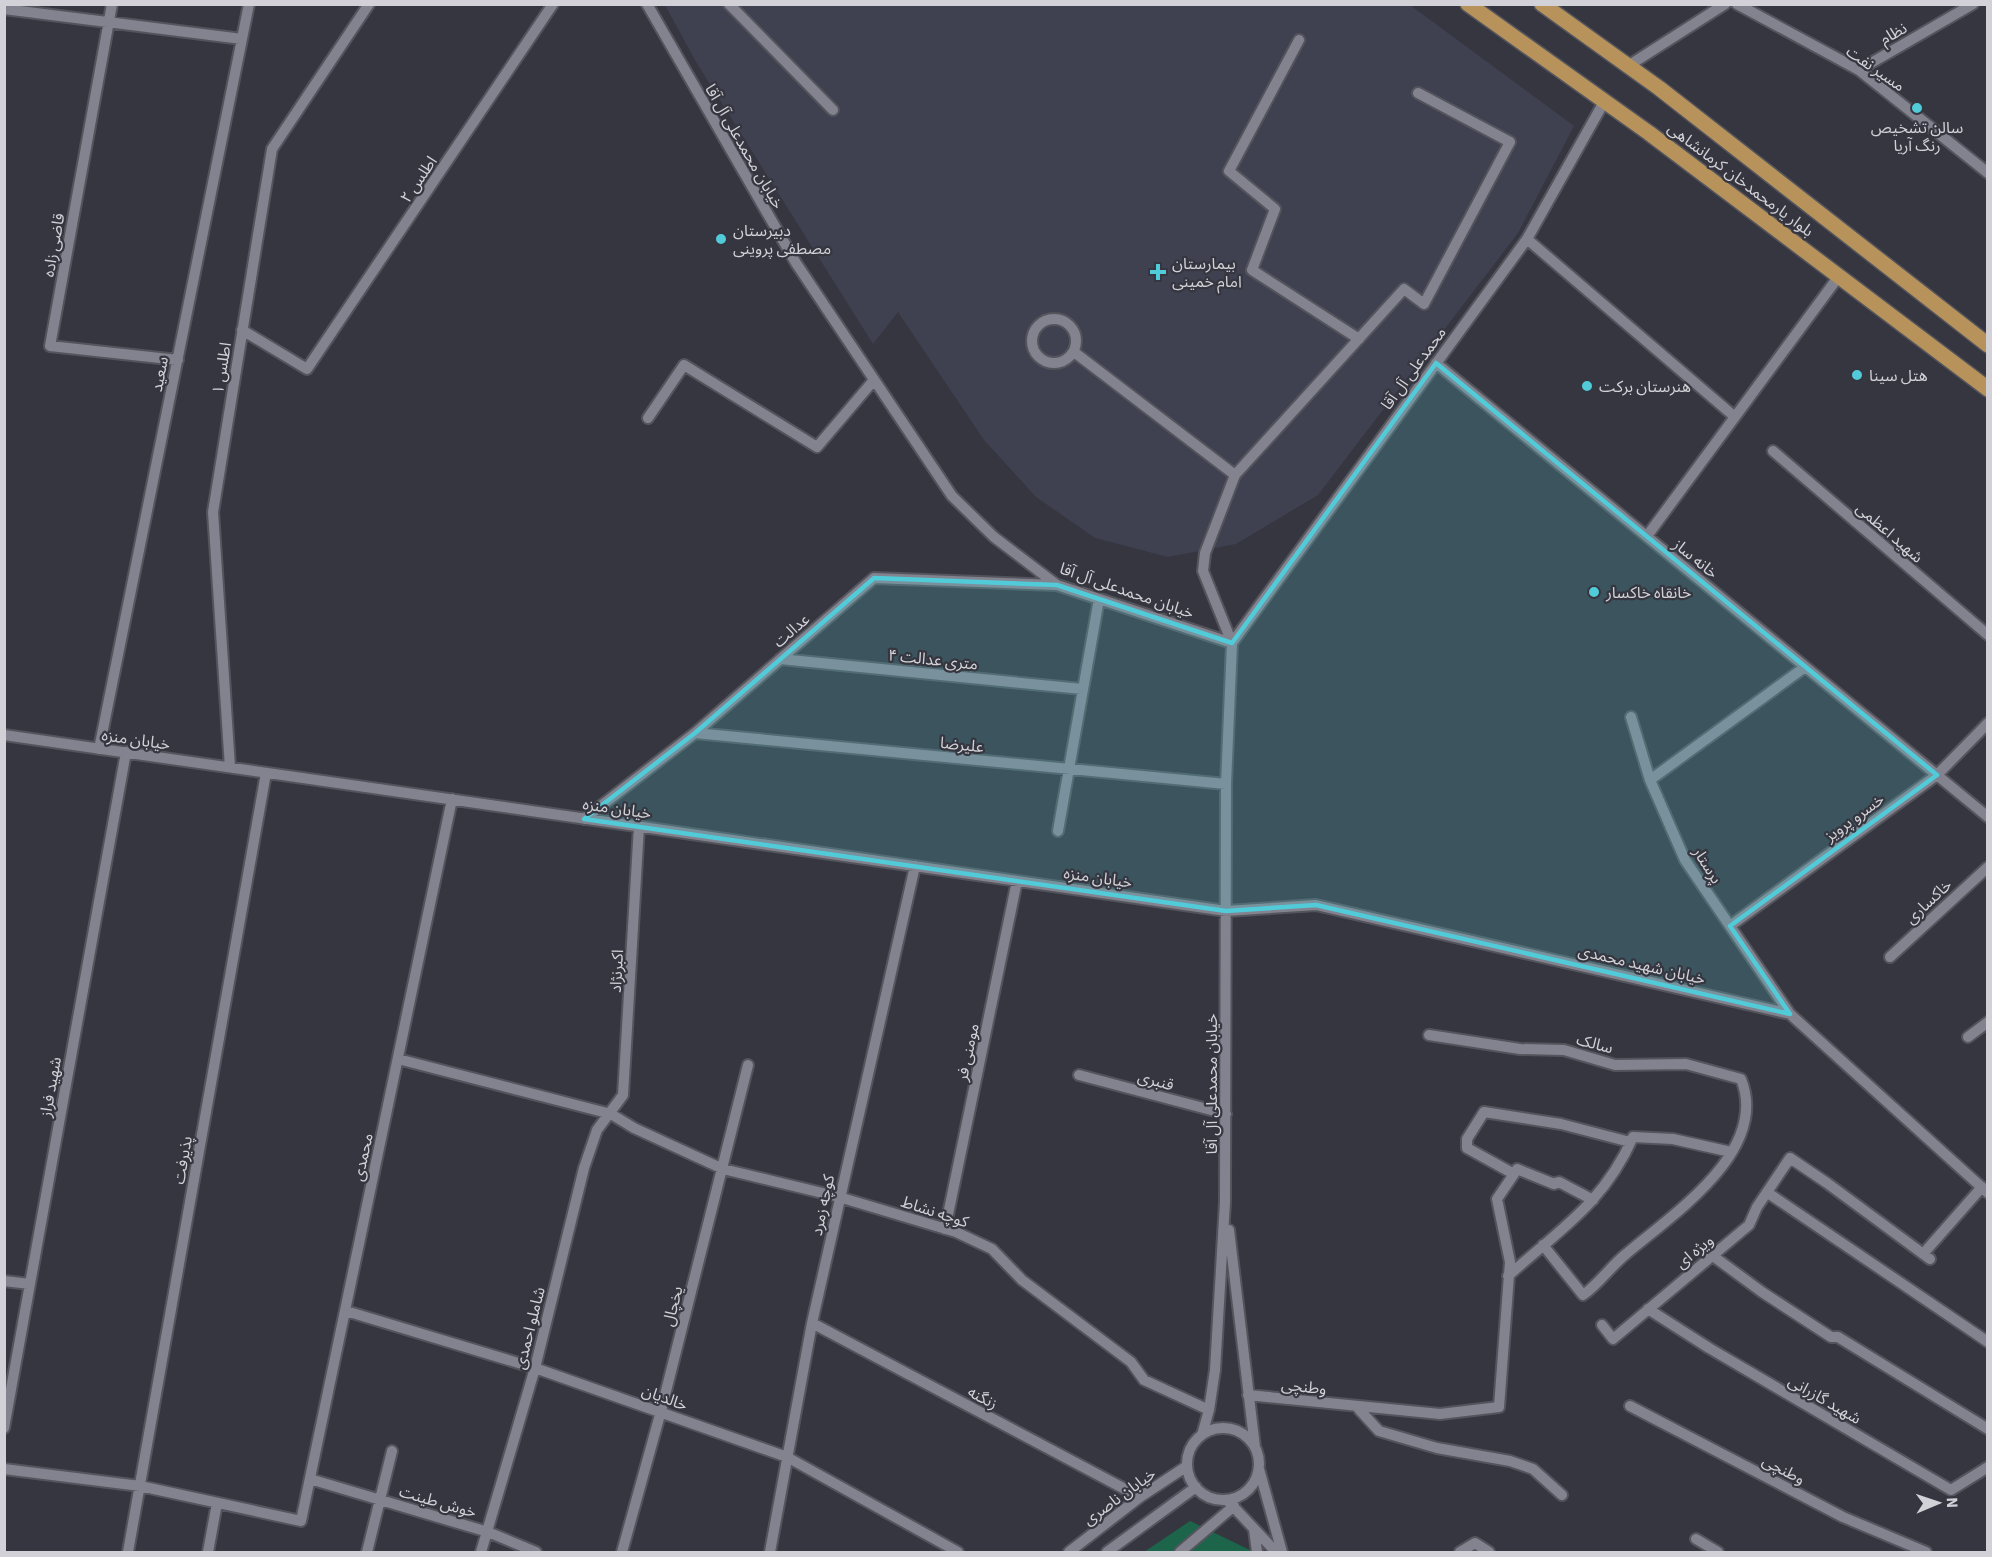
<svg xmlns="http://www.w3.org/2000/svg" width="1992" height="1557" font-family="'Source Sans 3','Noto Sans Arabic',sans-serif">
<style>
.built{fill:#3f4050}
.green{fill:#1c654a}
.lines{fill:none;stroke-linecap:round;stroke-linejoin:round}
.minor-casing{stroke:#53545c;stroke-width:14}
.major-casing{stroke:#53545c;stroke-width:18}
.minor{stroke:#82838f;stroke-width:10}
.major{stroke:#b7935b;stroke-width:15}
.marked{fill:#52cbd9;fill-opacity:0.2;stroke:#52cbd9;stroke-width:4.5;stroke-linejoin:round}
.poi-dot{fill:#52cbd9;stroke:#363640;stroke-width:2}
.labels{text-anchor:middle;stroke-width:4.5;stroke-linejoin:round;paint-order:stroke}
.street-label{font-size:16px;fill:#d1d1d7;stroke:#363640}
.poi-label{font-size:16px;fill:#d1d1d7;stroke:#363640;text-anchor:start}
</style>
<rect width="100%" height="100%" fill="#363640"/>
<!-- built -->
<path class="built" d="M 665,5 L 1410,5 L 1574,126 L 1518,233 L 1318,495 L 1236,544 L 1168,557 L 1095,538 L 1036,497 L 984,440 L 898,312 L 873,344 L 696,62 Z"/>
<!-- green -->
<path class="green" d="M 1190,1521 L 1254,1552 L 1144,1552 Z"/>
<g class="lines">
<defs>
<path id="minor" d="M 112,4 L 50,346 L 178,360
M 647,4 L 796,263 L 952,496 L 994,537 L 1057,585 L 1232,643 L 1226,784 L 1225,1202 L 1215,1370 L 1209,1410 L 1202,1435
M 729,4 L 833,110
M 1737,4 L 1859,70 L 1988,173
M 4,9 L 242,39
M 1299,40 L 1229,171 L 1275,209 L 1252,270 L 1359,339
M 1628,66 L 1725,4
M 1859,70 L 1973,4
M 1527,239 L 1735,417
M1032 341a22 22 0 1 1 44 0a22 22 0 1 1-44 0Z
M 242,330 L 307,369 L 553,4
M 1074,352 L 1235,475
M 1436,363 L 1988,817
M 648,418 L 684,365 L 817,447 L 874,380
M 1773,451 L 1988,635
M 1647,536 L 1839,276
M 1232,643 L 1203,571 L 1205,553 L 1235,475 L 1404,289 L 1424,304 L 1510,142 L 1418,93
M 1232,643 L 1527,239 L 1604,102
M 780,659 L 1082,689
M 1631,717 L 1650,780 L 1685,860 L 1790,1014
M 695,733 L 1226,784
M 4,735 L 1226,911 L 1316,905 L 1790,1014 L 1988,1193
M 99,749 L 249,4
M 230,767 L 213,512 L 272,149 L 369,4
M 1650,780 L 1805,667
M 584,819 L 695,733 L 874,578 L 1056,585
M 1058,831 L 1099,599
M 1730,926 L 1937,775 L 1988,723
M 1890,957 L 1988,867
M 1429,1035 L 1520,1049 L 1564,1050 L 1615,1065 L 1686,1064 L 1741,1079 C 1770,1151 1673,1214 1626,1254 C 1611,1266 1599,1284 1583,1295 L 1543,1245
M 1968,1037 L 1988,1022
M 398,1059 L 611,1114 L 634,1128 L 723,1169 L 839,1197 L 956,1232 L 992,1249 L 1022,1280 L 1131,1362 L 1144,1380 L 1209,1410
M 1079,1075 L 1226,1114
M 1514,1174 L 1517,1169 L 1554,1184 L 1559,1182 L 1593,1200
M 1768,1193 L 1988,1342
M 945,1229 L 1017,881
M 1229,1230 L 1255,1447
M 1923,1254 L 1982,1187
M 1713,1256 L 1762,1292 L 1831,1337 L 1838,1337 L 1988,1429
M 1508,1276 C 1559,1230 1604,1203 1633,1137 L 1673,1139 L 1731,1152
M 4,1281 L 30,1284
M 1648,1309 L 1709,1348 L 1951,1490 L 1988,1467
M 346,1311 L 535,1368 L 787,1457 L 958,1552
M 812,1323 L 1140,1497
M 1602,1325 L 1613,1339 L 1749,1225 L 1757,1207 L 1790,1158 L 1827,1183 L 1930,1259
M 1248,1395 L 1440,1414 L 1499,1407 L 1510,1262 L 1497,1199 L 1514,1174 L 1467,1148 L 1467,1139 L 1484,1112 L 1561,1124 L 1630,1142
M 1356,1406 L 1379,1431 L 1437,1448 L 1510,1461 L 1533,1469 L 1562,1495
M 1630,1406 L 1843,1517 L 1926,1552
M 4,1428 L 126,752
M1187 1464a36 36 0 1 1 72 0a36 36 0 1 1-72 0Z
M 4,1469 L 140,1486 L 301,1521 L 452,799
M 1259,1469 L 1282,1552
M 310,1479 L 488,1532 L 536,1552
M 1227,1500 L 1276,1552
M 1254,1529 L 1257,1552
M 1696,1539 L 1718,1552
M 128,1552 L 266,773
M 208,1552 L 217,1503
M 367,1552 L 392,1451
M 481,1552 L 535,1368 L 584,1168 L 597,1130 L 623,1095 L 639,826
M 622,1552 L 661,1411 L 748,1065
M 770,1552 L 812,1323 L 915,866
M 1069,1552 L 1140,1497 L 1187,1466
M 1107,1552 L 1196,1487
M 1180,1552 L 1234,1506
M 1460,1552 L 1475,1543 L 1489,1552"/>
<path id="major" d="M 1468,4 L 1649,133 L 1988,389
M 1542,4 L 1659,88 L 1988,345"/>
</defs>
<!-- minor casing -->
<use href="#minor" class="minor-casing"/>
<!-- major casing -->
<use href="#major" class="major-casing"/>
<!-- minor -->
<use href="#minor" class="minor"/>
<!-- major -->
<use href="#major" class="major"/>
</g>
<!-- marked area -->
<path class="marked" d="M 1436,363 L 1937,775 L 1730,926 L 1790,1014 L 1316,905 L 1226,911 L 584,819 L 695,733 L 874,578 L 1057,585 L 1232,643 Z"/>
<!-- markers -->
<g class="poi-dot">
<circle cx="1917" cy="108" r="6"/>
<circle cx="721" cy="239" r="6"/>
<path d="M1155 263h6v6h6v6h-6v6h-6v-6h-6v-6h6z"/>
<circle cx="1857" cy="375" r="6"/>
<circle cx="1587" cy="386" r="6"/>
<circle cx="1594" cy="592" r="6"/>
</g>
<g class="labels">
<!-- street labels -->
<g class="street-label">
<text transform="translate(1893 33) rotate(-30)" y="6">نظام</text>
<text transform="translate(1876 68) rotate(35)" y="6">مسیر نفت</text>
<text transform="translate(745 146) rotate(60)" y="6">خیابان محمدعلی آل آقا</text>
<text transform="translate(418 179) rotate(-56)" y="6">اطلس ۲</text>
<text transform="translate(1741 179) rotate(37)" y="6">بلوار یارمحمدخان کرمانشاهی</text>
<text transform="translate(53 245) rotate(-80)" y="6">قاضی زاده</text>
<text transform="translate(221 368) rotate(-81)" y="6">اطلس ۱</text>
<text transform="translate(1413 368) rotate(-54)" y="6">محمدعلی آل آقا</text>
<text transform="translate(159 374) rotate(-79)" y="6">سعید</text>
<text transform="translate(1890 532) rotate(41)" y="6">شهید اعظمی</text>
<text transform="translate(1696 558) rotate(39)" y="6">خانه ساز</text>
<text transform="translate(1127 590) rotate(19)" y="6">خیابان محمدعلی آل آقا</text>
<text transform="translate(791 630) rotate(-41)" y="6">عدالت</text>
<text transform="translate(933 659) rotate(6)" y="6">۴ متری عدالت</text>
<text transform="translate(136 739) rotate(8)" y="6">خیابان منزه</text>
<text transform="translate(962 744) rotate(6)" y="6">علیرضا</text>
<text transform="translate(617 808) rotate(8)" y="6">خیابان منزه</text>
<text transform="translate(1854 817) rotate(-36)" y="6">خسرو پرویز</text>
<text transform="translate(1708 865) rotate(58)" y="6">پرستار</text>
<text transform="translate(1098 877) rotate(8)" y="6">خیابان منزه</text>
<text transform="translate(1928 901) rotate(-43)" y="6">خاکساری</text>
<text transform="translate(1642 964) rotate(13)" y="6">خیابان شهید محمدی</text>
<text transform="translate(616 971) rotate(-87)" y="6">اکبرنژاد</text>
<text transform="translate(1595 1043) rotate(15)" y="6">سالک</text>
<text transform="translate(967 1052) rotate(-78)" y="6">مومنی فر</text>
<text transform="translate(1156 1080) rotate(15)" y="6">قنبری</text>
<text transform="translate(1211 1084) rotate(-90)" y="6">خیابان محمدعلی آل آقا</text>
<text transform="translate(50 1087) rotate(-80)" y="6">شهید فراز</text>
<text transform="translate(362 1157) rotate(-78)" y="6">محمدی</text>
<text transform="translate(182 1160) rotate(-80)" y="6">پذیرفت</text>
<text transform="translate(822 1205) rotate(-78)" y="6">کوچه زمرد</text>
<text transform="translate(935 1211) rotate(18)" y="6">کوچه نشاط</text>
<text transform="translate(1694 1251) rotate(-39)" y="6">ویژه ای</text>
<text transform="translate(672 1306) rotate(-76)" y="6">یخچال</text>
<text transform="translate(529 1328) rotate(-76)" y="6">شاملو احمدی</text>
<text transform="translate(1304 1386) rotate(6)" y="6">وطنچی</text>
<text transform="translate(665 1397) rotate(20)" y="6">خالدیان</text>
<text transform="translate(983 1397) rotate(28)" y="6">زنگنه</text>
<text transform="translate(1825 1399) rotate(30)" y="6">شهید گازرانی</text>
<text transform="translate(1784 1469) rotate(28)" y="6">وطنچی</text>
<text transform="translate(1119 1496) rotate(-36)" y="6">خیابان ناصری</text>
<text transform="translate(438 1501) rotate(16)" y="6">خوش طینت</text>
</g>
<!-- poi labels -->
<g class="poi-label">
<text x="1917" y="133" text-anchor="middle">سالن تشخیص<tspan x="1917" dy="18">رنگ آریا</tspan></text>
<text x="733" y="236">دبیرستان<tspan x="733" dy="18">مصطفی پروینی</tspan></text>
<text x="1172" y="269">بیمارستان<tspan x="1172" dy="18">امام خمینی</tspan></text>
<text x="1869" y="381">هتل سینا</text>
<text x="1599" y="392">هنرستان برکت</text>
<text x="1606" y="598">خانقاه خاکسار</text>
</g>
</g>
<!-- border -->
<rect width="1992" height="1557" fill="none" stroke="#d1d1d7" stroke-width="12"/>
<!-- north arrow -->
<g transform="translate(1938 1503) rotate(88)" stroke="#363640" stroke-width="4.5" paint-order="stroke">
<path d="M0-4.5L10 22L0 15L-10 22Z" fill="#d1d1d7"/>
<text y="-9" font-size="16" font-weight="bold" text-anchor="middle" fill="#d1d1d7">N</text>
</g>
</svg>
